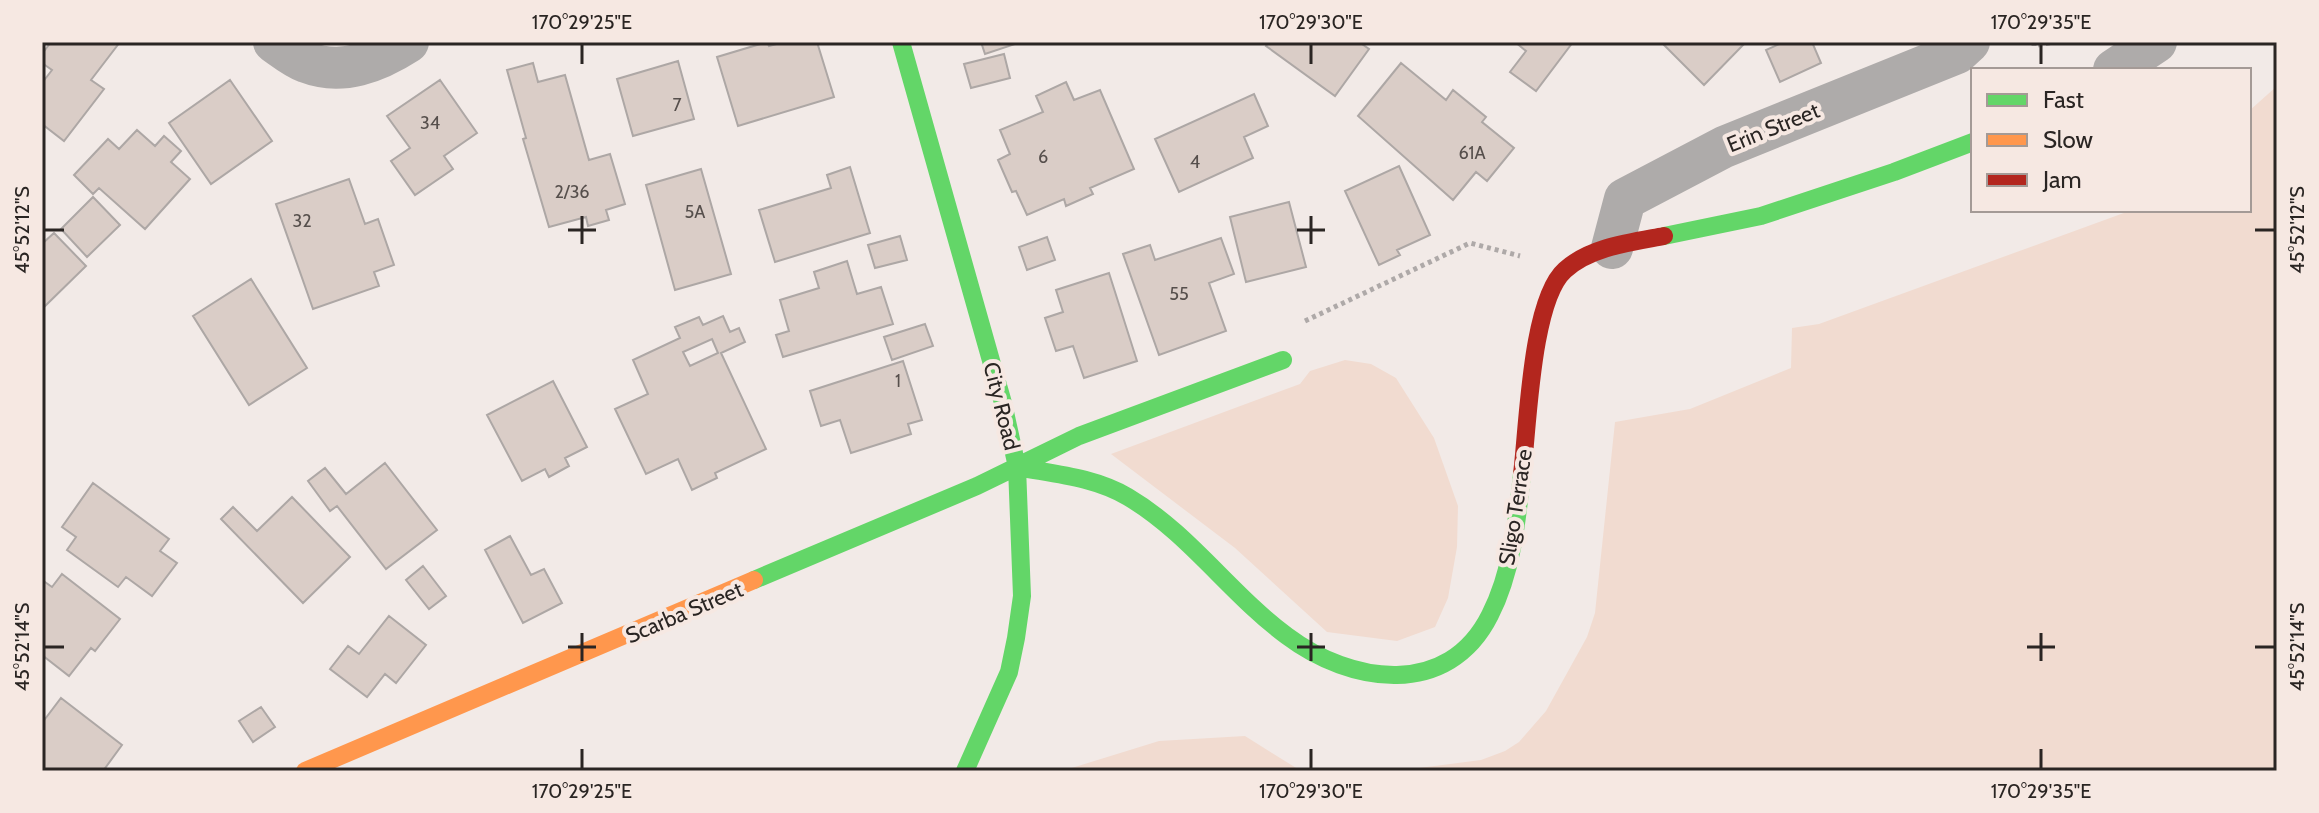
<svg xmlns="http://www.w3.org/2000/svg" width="2319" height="813" font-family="Cabin,sans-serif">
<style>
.green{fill:#f1dbd0}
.building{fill:#dacdc7;stroke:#ada7a5;stroke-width:2;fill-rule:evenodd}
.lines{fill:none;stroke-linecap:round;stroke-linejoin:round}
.path{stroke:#aea9a8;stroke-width:5;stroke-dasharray:4 4;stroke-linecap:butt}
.street{stroke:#aeabaa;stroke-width:42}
.fast{stroke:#63d668;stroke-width:18}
.slow{stroke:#ff974d;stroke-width:18}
.jam{stroke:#b3261e;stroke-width:18}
.ticks{fill:none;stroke:#2a2523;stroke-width:3}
.labels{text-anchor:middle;stroke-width:8;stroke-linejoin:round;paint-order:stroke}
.number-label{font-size:18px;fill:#564f4c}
.street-label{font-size:22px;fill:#2a2523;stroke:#f6e8e2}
.neatline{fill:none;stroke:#2a2523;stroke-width:3}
.ticks-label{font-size:20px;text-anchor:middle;fill:#2a2523}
</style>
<rect width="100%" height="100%" fill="#f2eae7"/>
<!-- green -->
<path class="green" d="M 2277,86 L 2277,771 L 1396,771 L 1481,760 L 1505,751 L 1519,742 L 1546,711 L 1587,637 L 1595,613 L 1615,422 L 1690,409 L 1791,368 L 1792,328 L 1819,324 L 2132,210 L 2249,210 L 2249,111 Z
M 1345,360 L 1371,364 L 1396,378 L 1434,438 L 1458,506 L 1457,547 L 1448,598 L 1435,627 L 1397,641 L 1327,632 L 1235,548 L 1111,454 L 1300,384 L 1310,371 Z
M 1245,736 L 1301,771 L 1062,771 L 1159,741 Z"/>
<!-- building -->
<path class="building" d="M 51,42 L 120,42 L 91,80 L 104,89 L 64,141 L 42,124 L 42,83 L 52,70 L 42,63 L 42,54 Z
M 767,42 L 769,46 L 784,42 L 817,42 L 834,97 L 738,126 L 717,57 Z
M 981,42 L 1021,42 L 985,54 Z
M 1269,42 L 1359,42 L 1369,49 L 1335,96 L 1266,46 Z
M 1515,42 L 1573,42 L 1536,91 L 1510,72 L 1526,51 Z
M 1661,42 L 1746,42 L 1704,85 Z
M 1784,42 L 1812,42 L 1821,63 L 1780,82 L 1766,50 Z
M 1004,54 L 1010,78 L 971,88 L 964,64 Z
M 678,61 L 694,119 L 633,136 L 617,79 Z
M 533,63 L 538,82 L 565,75 L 589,160 L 610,154 L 625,204 L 606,210 L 609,220 L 588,226 L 586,217 L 549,227 L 523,139 L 526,138 L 507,70 Z
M 1401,63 L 1446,100 L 1453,90 L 1486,117 L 1482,122 L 1514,148 L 1487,181 L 1476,172 L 1453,200 L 1358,116 Z
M 230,80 L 272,141 L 211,184 L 169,123 Z
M 440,80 L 477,133 L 444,156 L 453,169 L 415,195 L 391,161 L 410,148 L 387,116 Z
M 1066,82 L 1074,100 L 1100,90 L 1134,169 L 1090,188 L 1093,194 L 1066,206 L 1064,199 L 1027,215 L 1016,191 L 1012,192 L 998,160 L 1010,154 L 1000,130 L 1043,112 L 1036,96 Z
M 1254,94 L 1268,126 L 1244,137 L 1253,158 L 1179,192 L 1155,139 Z
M 137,130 L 155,146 L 164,136 L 181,151 L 171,162 L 190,179 L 145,229 L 99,188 L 93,194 L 74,175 L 108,139 L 119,149 Z
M 1399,166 L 1430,235 L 1397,250 L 1400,255 L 1379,265 L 1345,191 Z
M 850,167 L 870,233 L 775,262 L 759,210 L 831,188 L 827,175 Z
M 701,169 L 731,274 L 675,290 L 646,185 Z
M 349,179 L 365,224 L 378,219 L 394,265 L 374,272 L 379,286 L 313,309 L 276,204 Z
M 93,197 L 120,225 L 87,257 L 61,229 Z
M 1289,202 L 1306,267 L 1246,282 L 1230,217 Z
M 54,233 L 86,266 L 42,309 L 42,240 L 44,242 Z
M 900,236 L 907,260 L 875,268 L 868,245 Z
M 1047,237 L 1055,260 L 1027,270 L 1019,247 Z
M 1221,238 L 1234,274 L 1209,283 L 1226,331 L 1159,355 L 1123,254 L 1150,245 L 1155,260 Z
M 847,261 L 857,294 L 881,287 L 893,324 L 783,357 L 776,335 L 789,331 L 780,300 L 819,288 L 814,272 Z
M 1109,273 L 1137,361 L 1084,378 L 1073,346 L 1056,351 L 1045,318 L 1063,312 L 1056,290 Z
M 251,279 L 307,368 L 249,405 L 193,316 Z
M 723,316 L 730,332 L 739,328 L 745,342 L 721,353 L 766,449 L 715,473 L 717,478 L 692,490 L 678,459 L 646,474 L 615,409 L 648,394 L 633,360 L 680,338 L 675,327 L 699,317 L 703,325 ZM 712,339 L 718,353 L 690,366 L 683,352 Z
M 925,324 L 933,346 L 892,360 L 884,337 Z
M 903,361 L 922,420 L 908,424 L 911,434 L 851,453 L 840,420 L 821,426 L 810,391 Z
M 553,381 L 587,447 L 565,458 L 569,466 L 549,477 L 545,469 L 522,481 L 487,415 Z
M 385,463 L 437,530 L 386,569 L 337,506 L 330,511 L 308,481 L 325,468 L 346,494 Z
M 93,483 L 169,539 L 160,551 L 177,563 L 152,596 L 126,577 L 118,587 L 67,550 L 76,537 L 62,527 Z
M 292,497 L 350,557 L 303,603 L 221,519 L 233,507 L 257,531 Z
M 510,536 L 531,575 L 544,569 L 562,603 L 523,623 L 485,550 Z
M 423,566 L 446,596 L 429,609 L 406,580 Z
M 62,574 L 120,619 L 95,651 L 91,648 L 69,676 L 42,655 L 42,580 L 52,587 Z
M 389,616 L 426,645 L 396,683 L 385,674 L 367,697 L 330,669 L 348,646 L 359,654 Z
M 61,698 L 122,745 L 103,771 L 42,771 L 42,723 Z
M 261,707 L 275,727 L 253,742 L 239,721 Z"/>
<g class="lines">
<!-- path -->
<path class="path" d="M 2034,42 L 2034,46 L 2053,42
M 1305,321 L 1470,243 L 1520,256"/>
<!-- street -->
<path class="street" d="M 274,42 C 284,49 295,58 306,62 C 342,76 377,62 408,42
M 2114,70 L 2156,42
M 1612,248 L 1625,199 L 1724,147 L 1957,53 L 1969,42"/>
<!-- fast -->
<path class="fast" d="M 901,42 L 1003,403 L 1017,467 L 1022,596 L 1016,638 L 1009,672 L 965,771
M 1664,236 L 1761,216 L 1894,172 L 1973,142
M 1017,467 C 1054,474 1094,477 1128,497 C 1189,533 1230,594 1287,636 C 1351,684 1448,699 1490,615 C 1512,572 1517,521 1522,474
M 754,580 L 977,486 L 1079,436 L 1283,360"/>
<!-- slow -->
<path class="slow" d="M 305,771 L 754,580"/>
<!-- jam -->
<path class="jam" d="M 1522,474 C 1528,427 1531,300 1565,270 C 1590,247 1632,242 1664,236"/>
</g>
<!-- ticks -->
<path class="ticks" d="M 582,44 L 582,64M 1311,44 L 1311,64M 2041,44 L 2041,64M 582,216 L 582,244M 1311,216 L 1311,244M 44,230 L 64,230M 568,230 L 596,230M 1297,230 L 1325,230M 2255,230 L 2275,230M 582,633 L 582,661M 1311,633 L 1311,661M 2041,633 L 2041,661M 44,647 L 64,647M 568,647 L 596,647M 1297,647 L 1325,647M 2027,647 L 2055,647M 2255,647 L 2275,647M 582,749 L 582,769M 1311,749 L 1311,769M 2041,749 L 2041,769"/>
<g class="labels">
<!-- number labels -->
<g class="number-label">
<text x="677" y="111">7</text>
<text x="430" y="129">34</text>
<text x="1472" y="159">61A</text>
<text x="1043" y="163">6</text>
<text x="1195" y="168">4</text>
<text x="572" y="198">2/36</text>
<text x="695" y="218">5A</text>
<text x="302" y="227">32</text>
<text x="1179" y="300">55</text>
<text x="898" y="387">1</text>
</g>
<!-- street labels -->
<g class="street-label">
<text transform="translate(1773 127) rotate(-22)" y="8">Erin Street</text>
<text transform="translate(1002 406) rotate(76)" y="8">City Road</text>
<text transform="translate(1515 507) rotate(-81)" y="8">Sligo Terrace</text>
<text transform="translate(684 612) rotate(-23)" y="8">Scarba Street</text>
</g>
</g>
<!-- border -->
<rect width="2319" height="813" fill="none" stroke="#f6e8e2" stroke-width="88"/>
<!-- legend -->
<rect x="1971" y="68" width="280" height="144" fill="#f6e8e2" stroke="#a49a96" stroke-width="2"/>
<rect x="1987" y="94" width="40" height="12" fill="#63d668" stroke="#a49a96" stroke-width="2"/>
<text x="2043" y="108" font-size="24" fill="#2a2523">Fast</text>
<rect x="1987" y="134" width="40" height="12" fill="#ff974d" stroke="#a49a96" stroke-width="2"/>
<text x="2043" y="148" font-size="24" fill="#2a2523">Slow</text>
<rect x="1987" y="174" width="40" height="12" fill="#b3261e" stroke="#a49a96" stroke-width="2"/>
<text x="2043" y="188" font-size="24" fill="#2a2523">Jam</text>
<rect x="44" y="44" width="2231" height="725" class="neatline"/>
<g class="ticks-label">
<text x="582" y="29">170°29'25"E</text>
<text x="1311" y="29">170°29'30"E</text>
<text x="2041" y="29">170°29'35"E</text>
<text transform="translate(22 230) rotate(-90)" y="7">45°52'12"S</text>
<text transform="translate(2297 230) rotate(-90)" y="7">45°52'12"S</text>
<text transform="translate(22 647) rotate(-90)" y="7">45°52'14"S</text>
<text transform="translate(2297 647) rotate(-90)" y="7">45°52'14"S</text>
<text x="582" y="798">170°29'25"E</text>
<text x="1311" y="798">170°29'30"E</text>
<text x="2041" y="798">170°29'35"E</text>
</g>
</svg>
